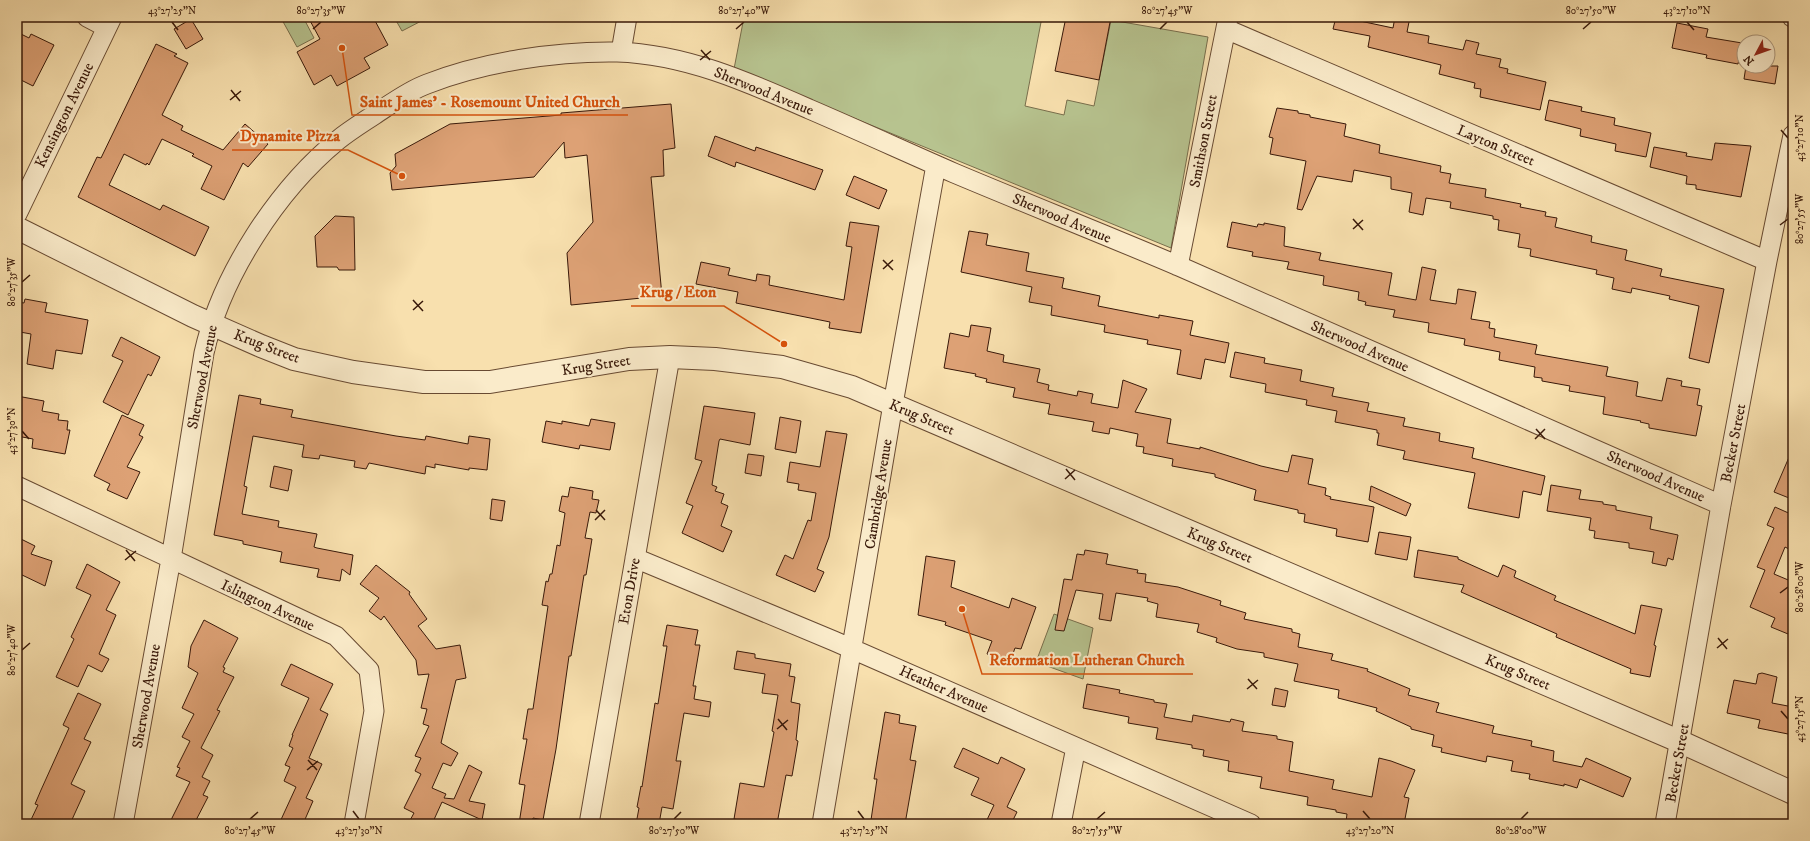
<svg xmlns="http://www.w3.org/2000/svg" width="1810" height="841" font-family="'IM FELL DW Pica',serif">
<style>
.green{fill:#b7c38f;stroke:#786e4c}
.building{fill:#dda175;stroke:#381809}
.lines{fill:none;stroke-linecap:round;stroke-linejoin:round}
.minor-casing{stroke:#684a32;stroke-width:21}
.tertiary-casing{stroke:#684a32;stroke-width:24}
.minor{stroke:#faebca;stroke-width:19}
.tertiary{stroke:#faebca;stroke-width:22}
.ticks{fill:none;stroke:#381809;stroke-width:1.5}
.labels{text-anchor:middle;stroke-width:4;stroke-linejoin:round;paint-order:stroke}
.street-label{font-size:15px;fill:#381809;stroke:#faebca}
.leader{fill:none;stroke:#d6520c;stroke-width:1.5}
.callout-dot{fill:#d6520c;stroke:#faebca;stroke-width:1.5}
.callout-label{font-size:16px;text-anchor:middle;font-weight:bold;fill:#d6520c;stroke:#faebca;stroke-width:4;stroke-linejoin:round;paint-order:stroke}
.neatline{fill:none;stroke:#381809;stroke-width:1.5}
.ticks-label{font-size:10px;text-anchor:middle;fill:#381809}
</style>
<rect width="100%" height="100%" fill="#f8e0ae"/>
<filter id="stains"><feTurbulence type="fractalNoise" baseFrequency=".005" numOctaves="4"/><feColorMatrix values="0 0 0 0 .2 0 0 0 0 .09 0 0 0 0 .02 0 0 0 .5 -.17"/></filter>
<radialGradient id="worn" r=".72"><stop offset=".6" stop-color="#630" stop-opacity="0"/><stop offset="1" stop-color="#630" stop-opacity=".3"/></radialGradient>
<!-- green -->
<path class="green" d="M 284,17 L 303,17 L 314,38 L 297,47 L 281,18 Z
M 394,17 L 429,17 L 402,31 Z
M 744,17 L 1042,17 L 1025,106 L 1064,115 L 1067,100 L 1094,106 L 1111,20 L 1208,37 L 1171,248 L 734,69 Z
M 1054,614 L 1093,628 L 1083,679 L 1036,662 Z"/>
<!-- building -->
<path class="building" d="M 308,17 L 373,17 L 388,45 L 364,58 L 370,68 L 337,86 L 331,75 L 314,85 L 297,52 L 320,39 Z
M 1066,17 L 1111,17 L 1099,80 L 1055,71 Z
M 1336,17 L 1361,17 L 1360,21 L 1393,28 L 1395,17 L 1410,17 L 1407,32 L 1429,36 L 1428,43 L 1463,50 L 1466,40 L 1479,43 L 1476,54 L 1501,59 L 1499,67 L 1508,69 L 1507,73 L 1546,82 L 1540,110 L 1480,97 L 1481,89 L 1474,88 L 1475,83 L 1439,74 L 1441,65 L 1368,47 L 1370,36 L 1333,29 Z
M 191,19 L 203,39 L 186,49 L 174,29 Z
M 1677,23 L 1708,29 L 1706,37 L 1742,43 L 1738,64 L 1706,58 L 1707,55 L 1672,48 Z
M 17,32 L 29,38 L 31,34 L 54,45 L 33,86 L 17,78 Z
M 156,44 L 177,54 L 174,56 L 188,63 L 162,115 L 183,126 L 181,130 L 223,150 L 245,124 L 268,144 L 248,167 L 243,163 L 224,200 L 201,189 L 212,166 L 192,156 L 194,154 L 162,139 L 149,165 L 147,163 L 146,165 L 124,154 L 109,185 L 160,210 L 163,205 L 209,227 L 195,256 L 78,197 L 97,157 L 101,158 Z
M 1746,66 L 1778,66 L 1775,84 L 1744,79 Z
M 1549,100 L 1582,107 L 1581,111 L 1615,118 L 1614,125 L 1651,133 L 1646,157 L 1615,151 L 1616,144 L 1580,136 L 1581,129 L 1545,120 Z
M 671,104 L 675,148 L 663,150 L 664,176 L 651,177 L 662,296 L 571,305 L 567,253 L 593,222 L 587,155 L 565,158 L 564,142 L 534,177 L 392,190 L 390,173 L 396,166 L 395,154 L 450,124 L 561,115 L 561,113 Z
M 1277,108 L 1298,111 L 1298,113 L 1310,115 L 1310,117 L 1346,124 L 1344,136 L 1380,145 L 1379,153 L 1441,166 L 1440,172 L 1451,174 L 1449,183 L 1486,189 L 1485,197 L 1521,204 L 1520,207 L 1546,212 L 1545,216 L 1557,218 L 1555,227 L 1592,236 L 1591,242 L 1627,250 L 1625,260 L 1662,269 L 1660,276 L 1724,289 L 1709,363 L 1689,358 L 1699,306 L 1669,299 L 1670,296 L 1632,288 L 1631,293 L 1612,289 L 1614,278 L 1596,274 L 1597,270 L 1530,256 L 1531,249 L 1518,247 L 1520,234 L 1498,230 L 1499,220 L 1493,219 L 1493,216 L 1450,208 L 1451,202 L 1426,198 L 1423,215 L 1409,212 L 1412,193 L 1391,189 L 1391,177 L 1354,170 L 1352,182 L 1317,176 L 1302,210 L 1297,209 L 1306,161 L 1270,154 L 1273,138 L 1269,137 Z
M 715,136 L 755,151 L 756,147 L 823,170 L 815,190 L 736,162 L 735,167 L 708,156 Z
M 1715,143 L 1751,146 L 1741,197 L 1696,189 L 1696,185 L 1686,184 L 1687,176 L 1650,167 L 1654,147 L 1687,153 L 1686,156 L 1712,160 Z
M 854,176 L 887,190 L 879,209 L 846,195 Z
M 335,216 L 354,217 L 355,270 L 339,270 L 337,267 L 317,267 L 315,236 Z
M 850,222 L 879,226 L 861,333 L 829,328 L 830,322 L 736,303 L 738,292 L 696,284 L 701,262 L 730,268 L 728,275 L 756,281 L 757,274 L 770,276 L 769,285 L 844,300 L 852,247 L 846,246 Z
M 1232,222 L 1257,227 L 1258,224 L 1264,225 L 1264,223 L 1285,227 L 1284,246 L 1321,253 L 1319,260 L 1392,273 L 1388,295 L 1416,300 L 1422,267 L 1436,270 L 1430,300 L 1456,304 L 1458,289 L 1476,292 L 1471,319 L 1490,322 L 1489,328 L 1495,329 L 1494,337 L 1537,345 L 1535,354 L 1608,367 L 1606,376 L 1638,382 L 1636,396 L 1662,401 L 1667,378 L 1682,381 L 1681,386 L 1700,389 L 1697,405 L 1702,406 L 1696,436 L 1649,428 L 1649,424 L 1640,422 L 1641,421 L 1603,414 L 1605,397 L 1569,391 L 1570,386 L 1542,381 L 1542,378 L 1534,377 L 1535,367 L 1499,360 L 1500,352 L 1464,345 L 1465,339 L 1428,332 L 1429,323 L 1393,317 L 1395,310 L 1365,305 L 1366,302 L 1358,300 L 1359,292 L 1323,285 L 1324,276 L 1287,269 L 1289,262 L 1252,256 L 1253,252 L 1227,247 Z
M 969,231 L 988,234 L 986,245 L 1029,253 L 1026,271 L 1064,278 L 1062,288 L 1100,296 L 1098,306 L 1159,318 L 1159,315 L 1193,321 L 1190,335 L 1229,343 L 1225,363 L 1205,359 L 1201,379 L 1177,374 L 1181,350 L 1147,344 L 1148,340 L 1104,332 L 1105,325 L 1051,315 L 1052,306 L 1029,302 L 1032,287 L 961,272 Z
M 25,299 L 47,303 L 45,312 L 88,320 L 82,354 L 56,350 L 53,369 L 27,364 L 31,334 L 20,332 L 21,327 L 17,326 L 17,302 L 24,303 Z
M 971,325 L 991,328 L 987,351 L 1004,355 L 1003,362 L 1040,369 L 1037,382 L 1049,385 L 1048,390 L 1077,396 L 1078,391 L 1093,394 L 1091,403 L 1118,408 L 1123,380 L 1147,389 L 1135,412 L 1171,419 L 1167,443 L 1200,449 L 1200,447 L 1261,466 L 1288,472 L 1292,455 L 1313,459 L 1308,484 L 1326,488 L 1325,495 L 1331,497 L 1330,499 L 1374,507 L 1368,542 L 1336,536 L 1337,529 L 1304,522 L 1305,514 L 1298,513 L 1298,510 L 1254,500 L 1256,490 L 1215,477 L 1215,474 L 1172,466 L 1173,459 L 1143,453 L 1144,447 L 1136,446 L 1138,434 L 1110,428 L 1109,434 L 1092,431 L 1094,422 L 1048,414 L 1050,404 L 1013,397 L 1015,388 L 986,382 L 987,379 L 975,376 L 976,374 L 944,368 L 950,333 L 969,337 Z
M 121,337 L 160,357 L 151,376 L 148,374 L 128,415 L 103,402 L 123,361 L 112,356 Z
M 1235,352 L 1265,358 L 1264,363 L 1302,370 L 1300,381 L 1334,388 L 1332,396 L 1369,403 L 1367,411 L 1405,418 L 1403,426 L 1440,433 L 1439,441 L 1474,448 L 1472,458 L 1545,476 L 1541,495 L 1523,491 L 1519,518 L 1468,508 L 1475,473 L 1403,459 L 1405,451 L 1377,445 L 1379,433 L 1377,433 L 1377,430 L 1335,422 L 1337,411 L 1306,405 L 1307,400 L 1265,392 L 1266,384 L 1230,377 Z
M 239,395 L 261,399 L 260,404 L 293,410 L 291,417 L 396,436 L 425,440 L 426,436 L 468,444 L 469,436 L 490,439 L 487,470 L 469,468 L 469,470 L 435,464 L 435,468 L 426,466 L 425,474 L 369,463 L 366,469 L 354,467 L 355,461 L 348,460 L 320,455 L 319,459 L 302,457 L 304,445 L 253,436 L 244,486 L 247,487 L 242,514 L 279,521 L 278,527 L 317,534 L 314,547 L 317,548 L 353,555 L 350,575 L 342,569 L 340,581 L 317,577 L 319,569 L 280,562 L 282,552 L 243,544 L 243,541 L 214,535 Z
M 17,396 L 44,401 L 42,411 L 59,414 L 58,420 L 68,421 L 67,430 L 70,430 L 65,454 L 32,448 L 33,439 L 17,436 Z
M 704,406 L 755,413 L 750,445 L 720,439 L 719,441 L 712,485 L 717,487 L 715,491 L 724,494 L 721,503 L 728,506 L 721,526 L 732,531 L 723,552 L 682,533 L 693,506 L 686,503 L 702,461 L 695,459 Z
M 122,415 L 144,425 L 139,435 L 143,437 L 127,467 L 140,472 L 127,499 L 107,490 L 110,484 L 94,476 Z
M 780,417 L 801,421 L 796,453 L 775,449 Z
M 591,419 L 615,423 L 610,450 L 580,445 L 579,449 L 542,442 L 546,421 L 562,424 L 562,421 L 589,426 Z
M 826,431 L 847,434 L 829,537 L 817,569 L 824,572 L 815,592 L 776,575 L 785,555 L 793,559 L 808,520 L 811,521 L 816,493 L 798,490 L 799,484 L 787,482 L 790,462 L 820,467 Z
M 1793,448 L 1793,490 L 1789,498 L 1774,492 Z
M 748,454 L 764,456 L 761,476 L 745,473 Z
M 274,466 L 292,470 L 288,491 L 270,487 Z
M 1551,485 L 1581,490 L 1579,499 L 1603,502 L 1603,504 L 1616,506 L 1616,510 L 1652,517 L 1650,529 L 1678,535 L 1673,560 L 1668,558 L 1666,566 L 1652,563 L 1654,552 L 1629,548 L 1629,543 L 1594,538 L 1595,531 L 1589,530 L 1591,518 L 1547,511 Z
M 1371,486 L 1411,504 L 1406,516 L 1369,500 Z
M 570,487 L 593,491 L 592,499 L 599,500 L 596,513 L 590,512 L 585,538 L 592,539 L 586,575 L 584,575 L 571,656 L 569,656 L 556,749 L 543,820 L 533,818 L 532,824 L 519,824 L 525,785 L 519,784 L 527,739 L 523,739 L 528,709 L 533,709 L 548,606 L 542,605 L 546,581 L 548,582 L 550,574 L 552,574 L 557,545 L 560,546 L 565,513 L 559,511 L 562,496 L 568,497 Z
M 492,499 L 505,501 L 502,521 L 490,519 Z
M 1775,507 L 1793,515 L 1793,551 L 1785,547 L 1774,574 L 1793,582 L 1793,636 L 1771,627 L 1775,618 L 1750,607 L 1765,570 L 1757,567 L 1774,528 L 1767,525 Z
M 1379,532 L 1411,537 L 1407,560 L 1375,554 Z
M 17,537 L 35,546 L 31,554 L 52,561 L 45,586 L 20,574 L 17,581 Z
M 1085,550 L 1108,554 L 1106,564 L 1138,570 L 1137,573 L 1146,574 L 1145,582 L 1178,587 L 1221,601 L 1220,605 L 1246,613 L 1244,619 L 1292,629 L 1292,632 L 1300,634 L 1298,647 L 1333,654 L 1331,660 L 1368,669 L 1367,671 L 1410,689 L 1408,695 L 1439,703 L 1436,712 L 1494,726 L 1492,733 L 1532,741 L 1531,746 L 1554,751 L 1553,761 L 1582,767 L 1586,758 L 1631,778 L 1623,797 L 1580,779 L 1577,788 L 1564,784 L 1564,786 L 1529,779 L 1530,774 L 1511,771 L 1513,761 L 1487,756 L 1486,762 L 1441,752 L 1442,748 L 1432,746 L 1434,735 L 1411,729 L 1411,727 L 1376,711 L 1377,708 L 1338,698 L 1339,690 L 1294,681 L 1298,664 L 1264,657 L 1264,653 L 1237,649 L 1216,642 L 1217,638 L 1197,632 L 1199,624 L 1156,617 L 1158,604 L 1147,601 L 1148,598 L 1116,593 L 1111,621 L 1099,619 L 1103,594 L 1076,590 L 1064,631 L 1055,630 L 1064,579 L 1072,580 L 1077,554 L 1084,555 Z
M 1418,550 L 1458,557 L 1458,559 L 1498,577 L 1503,565 L 1516,571 L 1514,577 L 1556,596 L 1554,600 L 1635,634 L 1641,605 L 1662,609 L 1654,645 L 1656,646 L 1650,677 L 1630,673 L 1631,669 L 1556,637 L 1557,634 L 1461,592 L 1464,585 L 1414,577 Z
M 926,556 L 955,561 L 951,587 L 1009,608 L 1012,598 L 1036,607 L 1021,649 L 1015,648 L 1010,662 L 987,654 L 992,641 L 945,625 L 946,622 L 918,615 Z
M 87,564 L 120,582 L 106,610 L 116,615 L 99,654 L 109,659 L 102,672 L 88,665 L 78,687 L 56,677 L 74,639 L 71,637 L 91,595 L 76,588 Z
M 376,565 L 410,592 L 409,594 L 427,619 L 418,626 L 436,649 L 460,645 L 466,678 L 456,680 L 441,743 L 458,753 L 451,766 L 443,763 L 432,788 L 446,794 L 444,798 L 454,799 L 469,765 L 482,772 L 469,801 L 485,804 L 482,820 L 442,802 L 432,824 L 408,824 L 414,813 L 404,808 L 421,774 L 415,771 L 421,758 L 415,756 L 429,726 L 423,724 L 427,709 L 421,708 L 429,674 L 418,675 L 416,660 L 384,616 L 381,620 L 369,611 L 379,598 L 360,584 Z
M 204,620 L 238,638 L 223,667 L 225,668 L 223,672 L 234,677 L 217,710 L 220,711 L 201,748 L 213,755 L 202,777 L 210,781 L 203,795 L 208,797 L 194,824 L 169,824 L 190,782 L 176,776 L 180,768 L 177,767 L 190,741 L 182,737 L 194,714 L 182,708 L 198,673 L 188,667 L 191,646 Z
M 667,625 L 698,630 L 695,645 L 700,645 L 693,686 L 696,686 L 694,699 L 711,702 L 709,717 L 684,713 L 676,761 L 681,761 L 673,809 L 662,807 L 659,824 L 636,824 L 639,808 L 637,807 L 641,786 L 642,787 L 655,703 L 658,704 L 667,646 L 663,646 Z
M 737,651 L 755,654 L 755,658 L 791,664 L 789,676 L 795,677 L 791,702 L 800,704 L 796,740 L 798,741 L 792,776 L 786,775 L 777,824 L 744,824 L 745,821 L 734,819 L 740,783 L 764,787 L 774,732 L 772,731 L 778,695 L 762,693 L 765,674 L 734,669 Z
M 291,664 L 333,684 L 320,710 L 328,714 L 309,758 L 322,764 L 306,798 L 313,801 L 303,824 L 279,824 L 296,787 L 284,781 L 290,767 L 285,765 L 293,748 L 289,746 L 293,735 L 292,735 L 309,698 L 281,685 Z
M 1762,673 L 1777,677 L 1772,703 L 1793,707 L 1793,735 L 1758,728 L 1760,720 L 1727,713 L 1734,680 L 1756,684 L 1758,674 Z
M 1087,684 L 1120,690 L 1119,693 L 1154,700 L 1154,702 L 1167,704 L 1164,717 L 1192,722 L 1193,715 L 1230,722 L 1231,719 L 1244,722 L 1242,731 L 1277,736 L 1277,739 L 1293,742 L 1289,771 L 1334,780 L 1332,789 L 1372,797 L 1379,758 L 1391,761 L 1415,770 L 1404,797 L 1409,798 L 1404,824 L 1357,824 L 1346,822 L 1347,814 L 1336,812 L 1336,810 L 1307,805 L 1308,797 L 1260,788 L 1262,777 L 1228,771 L 1229,761 L 1203,756 L 1204,750 L 1192,748 L 1192,745 L 1156,739 L 1158,728 L 1128,723 L 1129,717 L 1083,708 Z
M 1275,688 L 1288,691 L 1285,707 L 1272,705 Z
M 78,693 L 101,704 L 84,739 L 91,742 L 71,784 L 85,791 L 70,824 L 29,824 L 38,805 L 35,804 L 41,790 L 69,728 L 63,725 Z
M 885,712 L 900,715 L 899,723 L 916,726 L 910,760 L 916,761 L 905,824 L 871,820 L 877,779 L 874,779 Z
M 963,748 L 998,764 L 1001,757 L 1025,769 L 1007,807 L 1017,812 L 1011,824 L 985,824 L 994,805 L 971,795 L 979,778 L 954,767 Z"/>
<g class="lines">
<defs>
<path id="minor" d="M 87,17 L 106,27
M 1792,17 L 1793,17
M 1226,29 L 1767,261
M 621,52 L 627,17
M 17,214 L 112,17
M 1178,266 L 1228,18
M 17,486 L 336,636 L 369,670 L 374,711 L 354,824
M 635,558 L 834,641 L 1251,824
M 123,824 L 171,559 L 204,353 C 221,276 277,190 338,140 C 349,131 362,123 374,115 C 391,104 408,91 427,84 C 483,62 556,51 617,52 C 685,54 748,82 809,109 C 858,130 906,152 954,173 C 1030,205 1106,235 1181,267 C 1362,346 1541,426 1721,505
M 589,824 L 670,357
M 822,824 L 893,404 L 936,165
M 1061,824 L 1076,747
M 1665,824 L 1721,505 L 1767,261 L 1793,135"/>
<path id="tertiary" d="M 17,228 L 193,316 L 261,346 L 294,359 L 353,372 L 424,382 L 490,382 L 629,359 L 670,357 L 715,359 L 782,367 L 852,387 L 1681,742 L 1793,793"/>
</defs>
<!-- minor casing -->
<use href="#minor" class="minor-casing"/>
<!-- tertiary casing -->
<use href="#tertiary" class="tertiary-casing"/>
<!-- minor -->
<use href="#minor" class="minor"/>
<!-- tertiary -->
<use href="#tertiary" class="tertiary"/>
</g>
<!-- ticks -->
<path class="ticks" d="M 172,22 L 178,30M 1687,22 L 1694,30M 313,29 L 321,22M 736,29 L 744,22M 1160,29 L 1167,22M 1583,29 L 1591,22M 701,50 L 710,60M 700,60 L 711,51M 231,90 L 240,101M 230,100 L 241,91M 1781,130 L 1788,138M 1353,219 L 1363,230M 1780,225 L 1788,219M 1353,229 L 1363,220M 883,260 L 893,270M 883,269 L 893,260M 22,282 L 30,275M 413,300 L 423,311M 413,310 L 423,301M 1536,429 L 1545,439M 22,431 L 29,439M 1535,439 L 1545,429M 1066,469 L 1075,480M 1065,479 L 1075,470M 596,510 L 605,520M 595,520 L 605,510M 126,550 L 135,561M 125,560 L 136,551M 1780,593 L 1788,587M 1718,638 L 1727,649M 1717,648 L 1728,639M 22,650 L 30,643M 1248,679 L 1257,689M 1247,689 L 1258,680M 1781,711 L 1788,719M 778,719 L 787,730M 777,729 L 788,720M 308,760 L 317,770M 307,770 L 318,761M 353,811 L 359,819M 858,811 L 864,819M 1363,811 L 1370,819M 250,819 L 258,812M 674,819 L 681,812M 1097,819 L 1105,812M 1521,819 L 1528,812"/>
<g class="labels">
<!-- street labels -->
<g class="street-label">
<text transform="translate(764 91) rotate(22)" y="5">Sherwood Avenue</text>
<text transform="translate(64 115) rotate(-64)" y="5">Kensington Avenue</text>
<text transform="translate(1203 141) rotate(-79)" y="5">Smithson Street</text>
<text transform="translate(1496 145) rotate(23)" y="5">Layton Street</text>
<text transform="translate(1062 218) rotate(23)" y="5">Sherwood Avenue</text>
<text transform="translate(267 346) rotate(21)" y="5">Krug Street</text>
<text transform="translate(1360 346) rotate(24)" y="5">Sherwood Avenue</text>
<text transform="translate(596 365) rotate(-9)" y="5">Krug Street</text>
<text transform="translate(202 377) rotate(-79)" y="5">Sherwood Avenue</text>
<text transform="translate(922 417) rotate(23)" y="5">Krug Street</text>
<text transform="translate(1733 443) rotate(-79)" y="5">Becker Street</text>
<text transform="translate(1656 476) rotate(24)" y="5">Sherwood Avenue</text>
<text transform="translate(878 494) rotate(-81)" y="5">Cambridge Avenue</text>
<text transform="translate(1220 545) rotate(23)" y="5">Krug Street</text>
<text transform="translate(629 591) rotate(-80)" y="5">Eton Drive</text>
<text transform="translate(268 605) rotate(25)" y="5">Islington Avenue</text>
<text transform="translate(1518 672) rotate(23)" y="5">Krug Street</text>
<text transform="translate(944 689) rotate(24)" y="5">Heather Avenue</text>
<text transform="translate(146 696) rotate(-80)" y="5">Sherwood Avenue</text>
<text transform="translate(1677 763) rotate(-80)" y="5">Becker Street</text>
</g>
</g>
<!-- callouts -->
<path class="leader" d="M342 48L352 115H628M402 176L348 150H232M784 344L724 306H631M962 609L982 674H1193"/>
<g class="callout-dot">
<circle cx="342" cy="48" r="4"/>
<circle cx="402" cy="176" r="4"/>
<circle cx="784" cy="344" r="4"/>
<circle cx="962" cy="609" r="4"/>
</g>
<g class="callout-label">
<text x="490" y="107">Saint James' - Rosemount United Church</text>
<text x="290" y="141">Dynamite Pizza</text>
<text x="678" y="297">Krug / Eton</text>
<text x="1087" y="665">Reformation Lutheran Church</text>
</g>
<!-- margin -->
<rect width="1810" height="841" fill="none" stroke="#f8e0ae" stroke-width="44"/>
<!-- north arrow -->
<g transform="translate(1756 54) rotate(229)"><circle r="19" fill="#faebca" stroke="#ac977d"/>
<path d="M0-3L7 15L0 10L-7 15Z" fill="#8f2418"/>
<text y="-6" font-size="11" font-weight="bold" text-anchor="middle" fill="#381809">N</text>
</g>
<rect x="22" y="22" width="1766" height="797" class="neatline"/>
<g class="ticks-label">
<text x="172" y="14">43°27'25"N</text>
<text x="321" y="14">80°27'35"W</text>
<text x="744" y="14">80°27'40"W</text>
<text x="1167" y="14">80°27'45"W</text>
<text x="1591" y="14">80°27'50"W</text>
<text x="1687" y="14">43°27'10"N</text>
<text transform="translate(1799 138) rotate(-90)" y="4">43°27'10"N</text>
<text transform="translate(1799 219) rotate(-90)" y="4">80°27'55"W</text>
<text transform="translate(11 282) rotate(-90)" y="4">80°27'35"W</text>
<text transform="translate(11 431) rotate(-90)" y="4">43°27'30"N</text>
<text transform="translate(1799 587) rotate(-90)" y="4">80°28'00"W</text>
<text transform="translate(11 650) rotate(-90)" y="4">80°27'40"W</text>
<text transform="translate(1799 719) rotate(-90)" y="4">43°27'15"N</text>
<text x="250" y="834">80°27'45"W</text>
<text x="359" y="834">43°27'30"N</text>
<text x="674" y="834">80°27'50"W</text>
<text x="864" y="834">43°27'25"N</text>
<text x="1097" y="834">80°27'55"W</text>
<text x="1370" y="834">43°27'20"N</text>
<text x="1521" y="834">80°28'00"W</text>
</g>
<rect width="100%" height="100%" filter="url(#stains)"/>
<rect width="100%" height="100%" fill="url(#worn)"/>
</svg>
